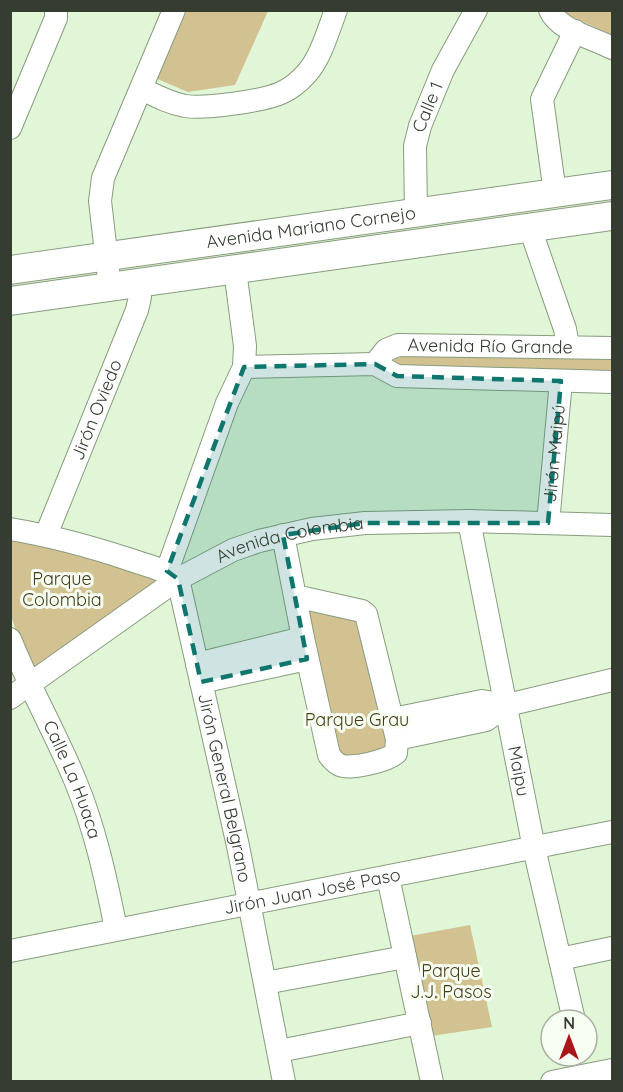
<svg xmlns="http://www.w3.org/2000/svg" width="623" height="1092" font-family="Quicksand,sans-serif">
<style>
.green{fill:#d2c291}
.lines{fill:none;stroke-linecap:round;stroke-linejoin:round}
.minor-casing{stroke:#889c7e;stroke-width:24}
.major-casing{stroke:#889c7e;stroke-width:30}
.minor{stroke:#fff;stroke-width:22}
.major{stroke:#fff;stroke-width:28}
.marked{fill:#0f766e;fill-opacity:0.2;stroke:#0f766e;stroke-width:4.5;stroke-dasharray:12 8;stroke-linejoin:round}
.labels{text-anchor:middle;stroke-width:6;stroke-linejoin:round;paint-order:stroke}
.street-label{font-size:18px;fill:#343d30;stroke:#f6fff2}
.park-label{font-size:18px;fill:#453b19;stroke:#f6fff2}
</style>
<rect width="100%" height="100%" fill="#e0f6d6"/>
<!-- green -->
<path class="green" d="M 181,11 L 268,11 L 235,85 L 188,92 L 155,78 Z
M 559,11 L 612,11 L 612,35 Z
M 405,353 L 612,357 L 612,377 L 394,367 L 393,360 Z
M 10,530 L 160,580 L 39,669 L 32,668 L 26,664 L 11,615 Z
M 304,610 L 361,617 L 387,742 L 382,749 L 345,757 L 339,754 Z
M 470,925 L 492,1027 L 431,1036 L 410,936 Z"/>
<g class="lines">
<defs>
<g id="minor">
<path d="M 550,10 C 559,31 594,38 612,48"/>
<path d="M 142,89 C 156,96 169,103 185,106 C 205,109 263,101 281,93 C 290,89 300,81 307,73 C 321,57 328,31 336,10"/>
<path d="M 10,128 L 56,18 L 56,10"/>
<path d="M 555,193 L 542,99 L 575,31"/>
<path id="s1" d="M 416,213 L 415,146 L 420,126 L 443,70 L 476,10"/>
<path d="M 530,228 L 565,329 L 568,346"/>
<path d="M 110,287 L 100,201 L 103,178 L 174,10"/>
<path id="s2" d="M 375,364 L 386,350 L 398,345 L 612,348"/>
<path d="M 244,367 L 375,364 L 397,376 L 612,382"/>
<path id="s3" d="M 469,521 L 534,848 L 574,1020"/>
<path id="s4" d="M 548,523 L 561,381"/>
<path id="s5" d="M 10,529 C 52,536 92,547 131,560 C 148,566 164,569 178,579 L 238,846 L 284,1082"/>
<path id="s6" d="M 46,535 L 137,310 L 140,297 L 139,283"/>
<path d="M 283,535 L 303,638 L 329,755 C 332,759 335,763 340,765 C 350,770 387,761 396,753 L 397,739 L 366,614 L 362,611 L 295,596"/>
<path d="M 167,571 L 227,403 L 244,367 L 245,346 L 235,270"/>
<path id="s7" d="M 10,639 C 29,687 55,732 75,780 C 95,828 106,879 116,929"/>
<path d="M 197,664 L 303,638"/>
<path d="M 201,682 L 307,659"/>
<path id="s8" d="M 10,698 L 178,579 L 233,550 L 259,541 L 312,529 L 365,523 L 469,521 L 612,525"/>
<path d="M 393,719 L 482,701 L 507,705 L 612,680"/>
<path d="M 397,739 L 486,720 L 507,705"/>
<path d="M 388,877 L 432,1082"/>
<path id="s9" d="M 10,951 C 211,910 412,873 612,832"/>
<path d="M 560,959 L 612,948"/>
<path d="M 265,983 L 405,957"/>
<path d="M 279,1051 L 420,1023"/>
<path d="M 552,1082 L 612,1070"/>
</g>
<g id="major">
<path id="s10" d="M 10,270 L 612,185"/>
<path d="M 10,301 L 612,216"/>
</g>
</defs>
<!-- minor casing -->
<use href="#minor" class="minor-casing"/>
<!-- major casing -->
<use href="#major" class="major-casing"/>
<!-- minor -->
<use href="#minor" class="minor"/>
<!-- major -->
<use href="#major" class="major"/>
</g>
<!-- marked area -->
<path class="marked" d="M 375,364 L 397,376 L 561,381 L 548,523 L 365,523 L 283,535 L 307,659 L 201,682 L 178,579 L 167,571 L 244,367 Z"/>
<g class="labels">
<!-- street labels -->
<g class="street-label">
<text dy="6" stroke="none"><textPath href="#s1" startOffset="108">Calle 1</textPath></text>
<text dy="6" stroke="none"><textPath href="#s10" startOffset="304">Avenida Mariano Cornejo</textPath></text>
<text dy="6" stroke="none"><textPath href="#s2" startOffset="123">Avenida Río Grande</textPath></text>
<text dy="6" stroke="none"><textPath href="#s6" startOffset="135">Jirón Oviedo</textPath></text>
<text dy="6" stroke="none"><textPath href="#s4" startOffset="70">Jirón Maipú</textPath></text>
<text dy="6" stroke="none"><textPath href="#s8" startOffset="326">Avenida Colombia</textPath></text>
<text dy="6" stroke="none"><textPath href="#s3" startOffset="255">Maipu</textPath></text>
<text dy="6" stroke="none"><textPath href="#s7" startOffset="154">Calle La Huaca</textPath></text>
<text dy="6" stroke="none"><textPath href="#s5" startOffset="390">Jirón General Belgrano</textPath></text>
<text dy="6" stroke="none"><textPath href="#s9" startOffset="308">Jirón Juan José Paso</textPath></text>
</g>
<!-- park labels -->
<g class="park-label">
<text x="62" y="585">Parque<tspan x="62" dy="21">Colombia</tspan></text>
<text x="357" y="726">Parque Grau</text>
<text x="451" y="977">Parque<tspan x="451" dy="21">J.J. Pasos</tspan></text>
</g>
</g>
<!-- border -->
<rect width="623" height="1092" fill="none" stroke="#343d30" stroke-width="24"/>
<!-- north arrow -->
<g transform="translate(569 1038)"><circle r="28" fill="#f6fff2" stroke="#a8b1a4" stroke-width="1.5"/>
<path d="M0-4.5L10 22L0 15L-10 22Z" fill="#a9151a"/>
<text y="-9" font-size="16" font-weight="bold" text-anchor="middle" fill="#343d30">N</text>
</g>
</svg>
